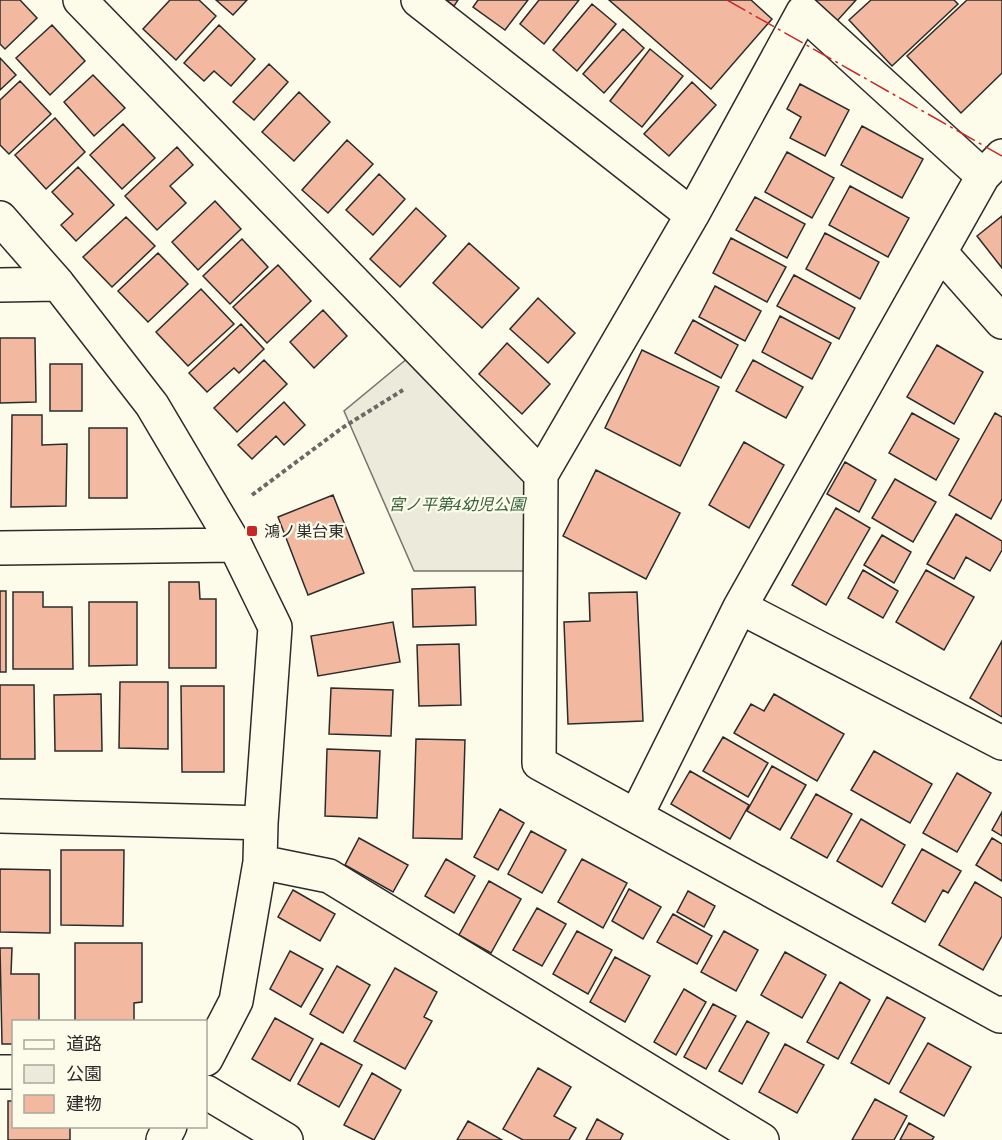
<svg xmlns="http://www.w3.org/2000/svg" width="1002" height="1140" font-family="'PT Serif','Noto Sans JP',serif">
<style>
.green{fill:#ecebdb;stroke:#74746e;stroke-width:1.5}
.building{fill:#f2b8a0;stroke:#2b2b2b;stroke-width:1.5}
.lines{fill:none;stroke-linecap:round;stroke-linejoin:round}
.minor-casing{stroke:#2b2b2b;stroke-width:36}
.path{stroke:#6a6964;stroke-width:4;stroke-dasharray:4.5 3;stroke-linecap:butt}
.minor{stroke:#fdfbea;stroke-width:33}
.power{stroke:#c62828;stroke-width:1.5;stroke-dasharray:21 4.5 3 4.5;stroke-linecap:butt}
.poi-dot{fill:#c62828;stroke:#fdfbea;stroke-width:2}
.labels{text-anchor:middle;stroke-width:4.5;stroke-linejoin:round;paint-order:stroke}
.park-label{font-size:16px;font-style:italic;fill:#34623c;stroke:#fdfbea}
.poi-label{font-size:16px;fill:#2b2b2b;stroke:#fdfbea;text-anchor:start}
</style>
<rect width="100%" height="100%" fill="#fdfbea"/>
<!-- green -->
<path class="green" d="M 408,358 L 527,478 L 526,571 L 414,571 L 344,411 Z"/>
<!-- building -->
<path class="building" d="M 0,0 L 20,0 L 37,18 L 5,49 L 0,44 Z
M 170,0 L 199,0 L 216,16 L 176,60 L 143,29 Z
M 216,0 L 247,0 L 233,15 Z
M 446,0 L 458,0 L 454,6 Z
M 478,0 L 528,0 L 505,30 L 473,7 Z
M 539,0 L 579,0 L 544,44 L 520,24 Z
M 609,0 L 751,0 L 772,19 L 711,89 Z
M 815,0 L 856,0 L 837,21 Z
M 871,0 L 954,0 L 958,4 L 892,66 L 849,20 Z
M 967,0 L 1002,0 L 1002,73 L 961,113 L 907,56 Z
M 592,4 L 616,24 L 577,71 L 553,50 Z
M 52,25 L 85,61 L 50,95 L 16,58 Z
M 219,25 L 255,59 L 231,86 L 214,71 L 204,81 L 184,63 Z
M 623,29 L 644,48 L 604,93 L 583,74 Z
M 650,49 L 683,76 L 642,127 L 610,101 Z
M 0,58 L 16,75 L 0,90 Z
M 269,64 L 288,82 L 254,120 L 233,102 Z
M 93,75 L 125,108 L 94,136 L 64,102 Z
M 20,81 L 51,114 L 9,154 L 0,145 L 0,100 Z
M 692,82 L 716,105 L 669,156 L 644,134 Z
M 800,84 L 849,110 L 825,156 L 790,138 L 801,117 L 787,109 Z
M 299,92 L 330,122 L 294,161 L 262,132 Z
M 55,118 L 85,152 L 46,189 L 15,155 Z
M 123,124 L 155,158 L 122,189 L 90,155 Z
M 862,126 L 923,159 L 902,198 L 841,165 Z
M 347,140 L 373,164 L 328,213 L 302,190 Z
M 177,147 L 193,165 L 170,186 L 186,203 L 157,230 L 125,196 Z
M 787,152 L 834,178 L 812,218 L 765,192 Z
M 78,167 L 114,205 L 76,241 L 61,225 L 73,214 L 52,192 Z
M 379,174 L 405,199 L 373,235 L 346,210 Z
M 850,186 L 909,218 L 888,257 L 829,225 Z
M 755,197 L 805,224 L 787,258 L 736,230 Z
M 215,201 L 241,229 L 198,270 L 172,242 Z
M 416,208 L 446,236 L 400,287 L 370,259 Z
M 1002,216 L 1002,268 L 977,236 Z
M 126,217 L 155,246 L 112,287 L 83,257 Z
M 825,233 L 879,262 L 860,299 L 806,269 Z
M 731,238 L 786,267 L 767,302 L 713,273 Z
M 242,239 L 268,267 L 230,304 L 203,276 Z
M 469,243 L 519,288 L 482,328 L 433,283 Z
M 158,253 L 188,284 L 148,322 L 118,291 Z
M 278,265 L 311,301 L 267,343 L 233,307 Z
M 794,275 L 855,308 L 839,339 L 777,306 Z
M 715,286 L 761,311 L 745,341 L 699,317 Z
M 201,289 L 234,324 L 188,366 L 156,332 Z
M 538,298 L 575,333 L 548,363 L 510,329 Z
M 323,310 L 347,336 L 314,368 L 290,342 Z
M 780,316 L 831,343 L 812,379 L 762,352 Z
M 693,320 L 738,345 L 721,378 L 675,353 Z
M 241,324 L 264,349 L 239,373 L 234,368 L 207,392 L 189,373 Z
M 0,338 L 35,338 L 36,402 L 0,403 Z
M 507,343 L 550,384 L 522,414 L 479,374 Z
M 937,345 L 983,372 L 954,424 L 907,397 Z
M 642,350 L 719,387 L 680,466 L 605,428 Z
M 264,360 L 287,384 L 237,432 L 214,408 Z
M 753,360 L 803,387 L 786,418 L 736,391 Z
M 50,364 L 82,364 L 82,411 L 50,411 Z
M 284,402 L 305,425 L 284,445 L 276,436 L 252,459 L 238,445 Z
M 912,413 L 959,439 L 936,480 L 889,453 Z
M 995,413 L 1002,417 L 1002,499 L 991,519 L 949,495 Z
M 12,415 L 42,415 L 42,445 L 67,444 L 66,506 L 11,507 Z
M 89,428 L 127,428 L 127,498 L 89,498 Z
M 744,442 L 784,465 L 749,528 L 709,505 Z
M 845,462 L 876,480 L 859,512 L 827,494 Z
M 596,470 L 680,513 L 646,579 L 563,536 Z
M 895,479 L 936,502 L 913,542 L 872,518 Z
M 333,495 L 364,573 L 308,595 L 278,517 Z
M 836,508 L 870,528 L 826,605 L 792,585 Z
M 956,514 L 1002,541 L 1002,550 L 990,571 L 966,557 L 954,579 L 927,564 Z
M 882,535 L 911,552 L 894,583 L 864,565 Z
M 863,570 L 898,591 L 883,618 L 848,598 Z
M 926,570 L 974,597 L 944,650 L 896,622 Z
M 169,582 L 199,582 L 200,599 L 216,599 L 216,668 L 169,668 Z
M 475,587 L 476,625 L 413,627 L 412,589 Z
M 0,591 L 6,591 L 6,672 L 0,672 Z
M 13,592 L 43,592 L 43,607 L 72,607 L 73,669 L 13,669 Z
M 637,592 L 643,721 L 568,724 L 564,622 L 590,621 L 589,593 Z
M 89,602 L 137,602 L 137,665 L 89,666 Z
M 393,622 L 400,662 L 318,676 L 311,636 Z
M 1002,641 L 1002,717 L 970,698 Z
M 459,644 L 461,705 L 419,706 L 417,645 Z
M 120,682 L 168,682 L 168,749 L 119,748 Z
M 0,685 L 34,685 L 35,759 L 0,759 Z
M 181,686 L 224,686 L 224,772 L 182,772 Z
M 331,688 L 393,690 L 391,736 L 329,734 Z
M 101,694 L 102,751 L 55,751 L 54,695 Z
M 774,694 L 844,734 L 817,781 L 734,733 L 751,704 L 764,711 Z
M 723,737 L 768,763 L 748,797 L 703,771 Z
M 416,739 L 465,740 L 462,839 L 413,838 Z
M 327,749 L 380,751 L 377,818 L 325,816 Z
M 874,751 L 932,784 L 910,823 L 851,790 Z
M 772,766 L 806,785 L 780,830 L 747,811 Z
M 690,771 L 749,805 L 730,839 L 671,804 Z
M 957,773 L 991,793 L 957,852 L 923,833 Z
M 816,794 L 852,814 L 827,858 L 791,838 Z
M 500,809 L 524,823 L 498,870 L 474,857 Z
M 1002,812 L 1002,836 L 992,830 Z
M 861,819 L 905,845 L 882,887 L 837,861 Z
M 531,831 L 566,850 L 542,893 L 508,874 Z
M 359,838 L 408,865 L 393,892 L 345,865 Z
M 992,838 L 1002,844 L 1002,881 L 976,865 Z
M 922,849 L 961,871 L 948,893 L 943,890 L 925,922 L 892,903 Z
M 61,850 L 124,850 L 123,926 L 61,925 Z
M 446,859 L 475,876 L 454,913 L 425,896 Z
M 582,859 L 627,883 L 603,928 L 558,902 Z
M 0,869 L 50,870 L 50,933 L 0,932 Z
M 489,881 L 521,899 L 491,953 L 459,935 Z
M 975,882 L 1002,898 L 1002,936 L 983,970 L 939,945 Z
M 629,889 L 661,907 L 643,939 L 612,921 Z
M 293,890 L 335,914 L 320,941 L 278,917 Z
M 688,891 L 715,906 L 704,927 L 677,912 Z
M 537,908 L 566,924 L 542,966 L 513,950 Z
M 673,914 L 712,936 L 697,964 L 657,942 Z
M 577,931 L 612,950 L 588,994 L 553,974 Z
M 724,931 L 758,950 L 736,991 L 701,972 Z
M 75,943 L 142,943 L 142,1002 L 134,1003 L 134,1022 L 75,1022 Z
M 0,948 L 12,948 L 11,974 L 39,974 L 39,1022 L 14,1022 L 14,1044 L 2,1044 Z
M 290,951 L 323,969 L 301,1007 L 270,989 Z
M 785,952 L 826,975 L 802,1018 L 761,995 Z
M 615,957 L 650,976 L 625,1022 L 590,1002 Z
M 337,966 L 370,985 L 343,1033 L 310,1014 Z
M 395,968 L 437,992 L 424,1017 L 432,1021 L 405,1069 L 354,1041 Z
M 840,982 L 870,1000 L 838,1059 L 807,1042 Z
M 684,989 L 706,1002 L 676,1055 L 654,1042 Z
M 887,997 L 925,1018 L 889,1084 L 851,1063 Z
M 713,1004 L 736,1016 L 706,1069 L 684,1057 Z
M 275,1018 L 313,1039 L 290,1081 L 252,1059 Z
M 747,1021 L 769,1033 L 742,1084 L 719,1071 Z
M 321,1043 L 362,1065 L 339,1107 L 298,1084 Z
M 928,1043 L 971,1067 L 944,1116 L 900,1092 Z
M 785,1044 L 824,1065 L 797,1113 L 759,1092 Z
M 538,1068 L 571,1087 L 554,1116 L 576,1128 L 569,1140 L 523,1140 L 503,1129 Z
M 372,1073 L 401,1090 L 374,1140 L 344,1125 Z
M 875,1099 L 907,1116 L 894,1140 L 852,1140 Z
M 8,1101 L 14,1101 L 14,1126 L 70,1126 L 70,1140 L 8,1140 Z
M 597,1119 L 623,1134 L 620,1140 L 586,1140 Z
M 468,1121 L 502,1140 L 457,1140 Z
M 909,1123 L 934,1137 L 932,1140 L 900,1140 Z"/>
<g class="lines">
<defs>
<path id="minor" d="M 80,0 L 541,475
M 418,0 L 692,215
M 983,176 L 803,12 L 692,215 L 541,475 L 539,763 L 1000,1016 L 1002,1013
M 0,218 L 58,284 L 152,405 L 235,545 L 275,627 L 261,823 L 260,862 L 236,1001 L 206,1059
M 940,252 L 1002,322
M 0,285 L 58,284
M 0,548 L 235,545
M 740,607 L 1002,743
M 0,816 L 261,823
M 636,816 L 740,607 L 983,176 L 1002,156
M 260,862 L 329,876 L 762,1140
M 0,1072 L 14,1072
M 206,1092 L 286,1140
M 163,1140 L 170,1126"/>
</defs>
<!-- minor casing -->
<use href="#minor" class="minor-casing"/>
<!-- path -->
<path class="path" d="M 252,495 L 342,428 L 403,390"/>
<!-- minor -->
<use href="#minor" class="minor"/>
<!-- power -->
<path class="power" d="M 727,0 L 1002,156"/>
</g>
<!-- markers -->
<rect class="poi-dot" x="246" y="525" width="12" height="12" rx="3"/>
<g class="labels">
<!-- park labels -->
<g class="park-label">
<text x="457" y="510">宮ノ平第4幼児公園</text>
</g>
<!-- poi labels -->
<g class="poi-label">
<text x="264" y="537">鴻ノ巣台東</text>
</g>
</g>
<!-- legend -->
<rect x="12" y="1020" width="195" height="108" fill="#fdfbea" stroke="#a9a89e" stroke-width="1.5"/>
<rect x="24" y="1040" width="30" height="9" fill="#fdfbea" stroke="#a9a89e" stroke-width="1.5"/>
<text x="66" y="1050" font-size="18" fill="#2b2b2b">道路</text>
<rect x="24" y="1065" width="30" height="18" fill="#ecebdb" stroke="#a9a89e" stroke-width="1.5"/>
<text x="66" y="1080" font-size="18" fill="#2b2b2b">公園</text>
<rect x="24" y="1095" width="30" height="18" fill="#f2b8a0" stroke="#a9a89e" stroke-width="1.5"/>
<text x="66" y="1110" font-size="18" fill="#2b2b2b">建物</text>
</svg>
